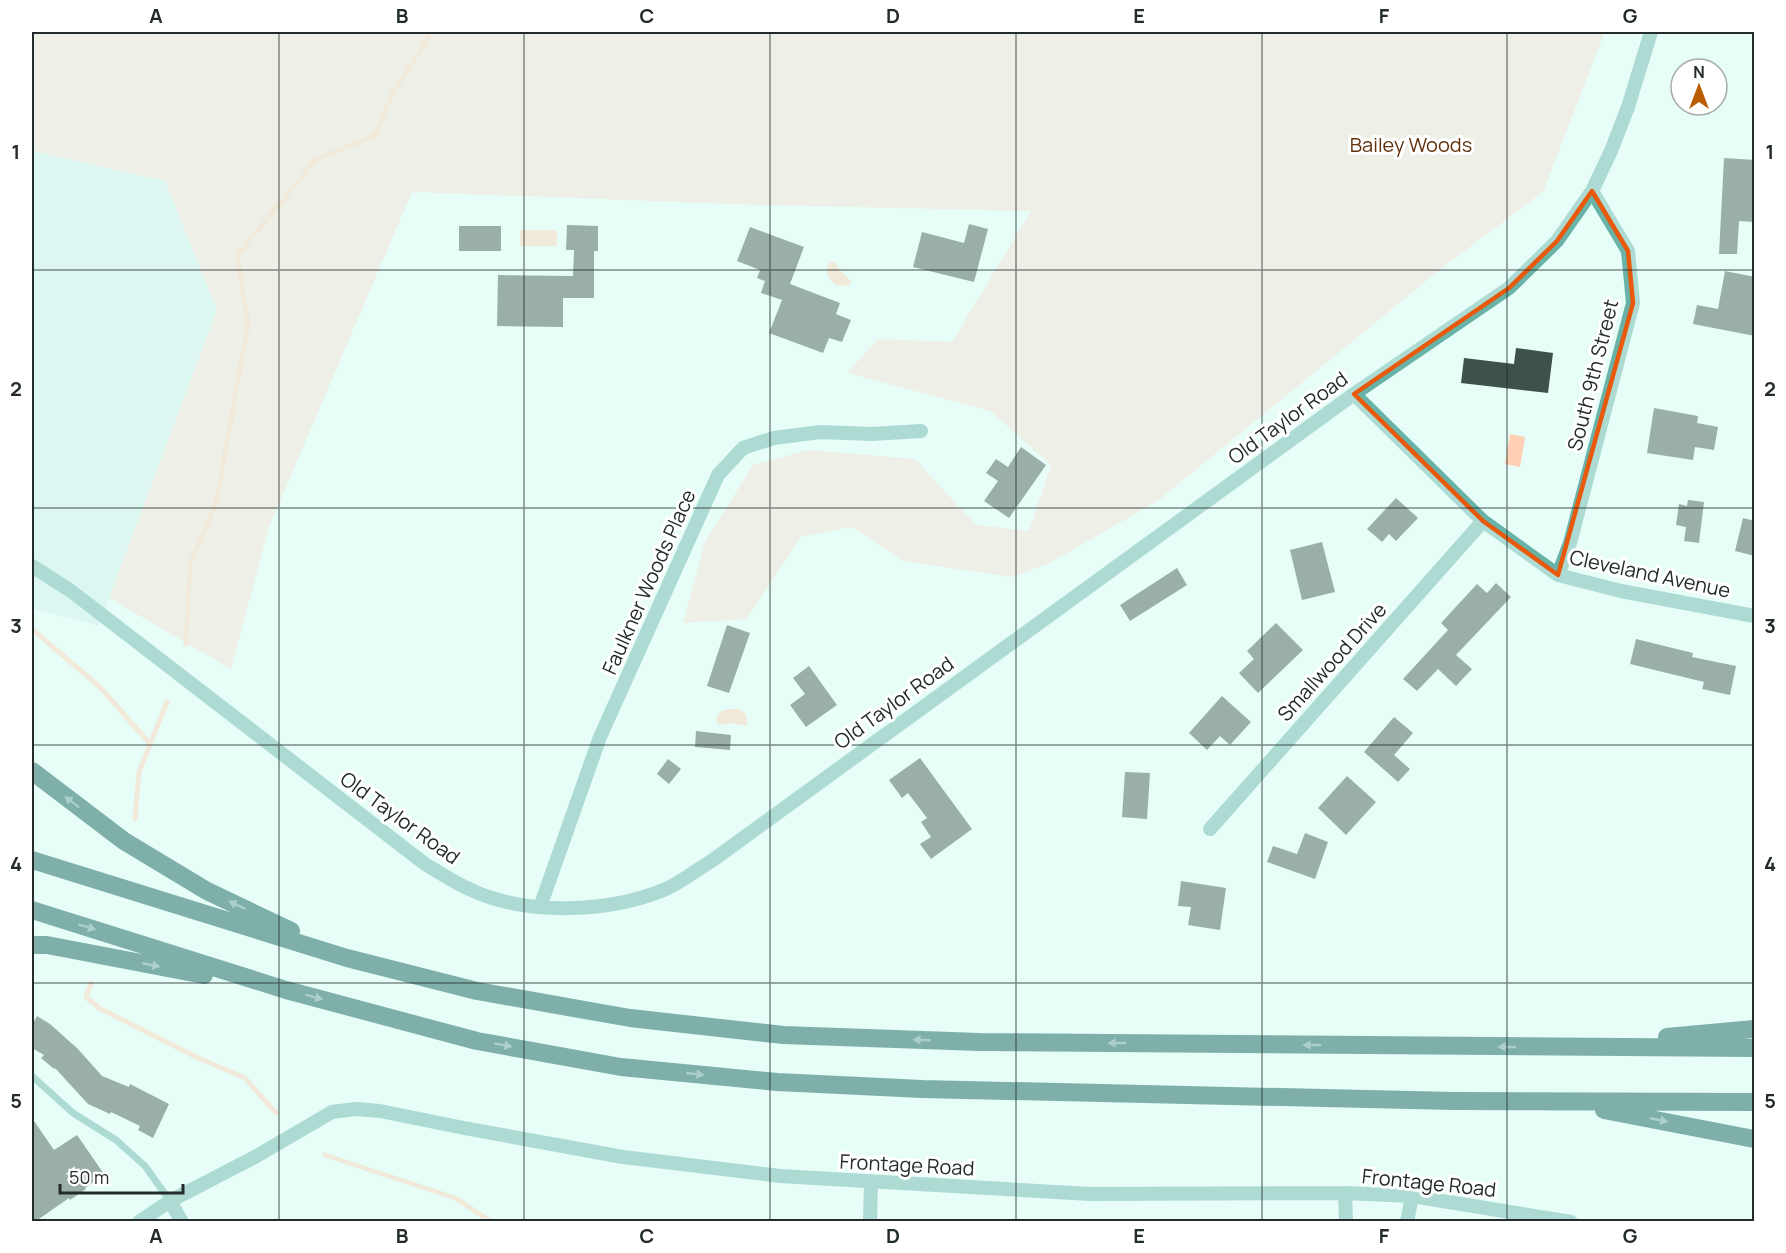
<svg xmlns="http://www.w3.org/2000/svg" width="1786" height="1253" font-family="Manrope,sans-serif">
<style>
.built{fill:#d0f0ea}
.green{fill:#f8e1d4}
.water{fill:#ffd0b3}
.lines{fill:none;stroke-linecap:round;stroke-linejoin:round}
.stream{stroke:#ffd0b3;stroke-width:5}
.building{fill:#3e514d}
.lane{stroke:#68b2a7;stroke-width:7}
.street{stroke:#68b2a7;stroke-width:14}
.highway{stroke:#045149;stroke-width:18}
.oneway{fill:#689792}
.marked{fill:none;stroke:#e8590c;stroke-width:4.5;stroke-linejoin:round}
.grid{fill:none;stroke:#232c2a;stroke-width:1.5;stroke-opacity:0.55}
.labels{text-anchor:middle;stroke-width:6;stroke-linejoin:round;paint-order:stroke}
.park-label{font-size:20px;fill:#62320c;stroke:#fff}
.street-label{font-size:20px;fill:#232c2a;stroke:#fff}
.neatline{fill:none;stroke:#232c2a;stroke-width:2}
.grid-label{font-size:20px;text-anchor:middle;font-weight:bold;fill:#232c2a}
</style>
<rect width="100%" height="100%" fill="#e6fdf8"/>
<!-- built -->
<path class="built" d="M 32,151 L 165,181 L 217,310 L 99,626 L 32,608 Z"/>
<!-- green -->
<path class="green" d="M 32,32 L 1605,32 L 1543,192 L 1447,264 L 1159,500 L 1048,564 L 1012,577 L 903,561 L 852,527 L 801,537 L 747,619 L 683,623 L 705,542 L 753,465 L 808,450 L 915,459 L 976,525 L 1029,531 L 1051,465 L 990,411 L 847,373 L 878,339 L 952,342 L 1031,211 L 759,205 L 412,192 L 269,527 L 231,669 L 109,598 L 217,310 L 165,181 L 32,151 Z"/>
<!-- water -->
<path class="water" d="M 520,230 L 557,230 L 557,246 L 520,246 Z
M 831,262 L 836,263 L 839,269 L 851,281 L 849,286 L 835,285 L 828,276 L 827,266 Z
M 1510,434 L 1525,437 L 1520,467 L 1505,464 Z
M 729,709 L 739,709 L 746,714 L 747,726 L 731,723 L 720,725 L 716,721 C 717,712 721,711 729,709 Z"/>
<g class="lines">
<!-- stream -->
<path class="stream" d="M 32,629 L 100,687 L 150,744
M 186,644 L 190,564 L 216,504 L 248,324 L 237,255 L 316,160 L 375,135 L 393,92 L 432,32
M 135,819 L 139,772 L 167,702
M 91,983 L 86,997 L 99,1008 L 196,1057 L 245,1078 L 276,1113
M 325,1155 L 455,1198 L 492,1222"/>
</g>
<!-- building -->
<path class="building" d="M 1724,158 L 1755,160 L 1755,222 L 1739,221 L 1737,254 L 1719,254 Z
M 969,224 L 988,229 L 974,282 L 913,267 L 922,232 L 964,243 Z
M 567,225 L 598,226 L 598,251 L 594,251 L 594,298 L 563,298 L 563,327 L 497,326 L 498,275 L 573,276 L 574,250 L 566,250 Z
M 459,226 L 501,226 L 501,251 L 459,251 Z
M 750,227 L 804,247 L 790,284 L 840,303 L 836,314 L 851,320 L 842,342 L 829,338 L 823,353 L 769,333 L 782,300 L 761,293 L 765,281 L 757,278 L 760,270 L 737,261 Z
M 1725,271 L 1755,277 L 1755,336 L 1693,324 L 1697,305 L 1718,309 Z
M 1516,348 L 1553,353 L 1548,393 L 1461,383 L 1464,358 L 1514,364 Z
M 1654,408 L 1698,416 L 1697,423 L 1718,427 L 1714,450 L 1695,447 L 1693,460 L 1647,453 Z
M 1021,447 L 1046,465 L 1009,518 L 984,501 L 998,481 L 986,473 L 996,459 L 1008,467 Z
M 1396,498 L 1418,518 L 1396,541 L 1389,534 L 1382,542 L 1367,529 Z
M 1688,500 L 1704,502 L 1699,543 L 1684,541 L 1686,527 L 1676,525 L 1679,504 L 1687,506 Z
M 1743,518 L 1755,521 L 1755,556 L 1735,551 Z
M 1322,542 L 1335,592 L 1302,600 L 1290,550 Z
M 1177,568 L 1187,585 L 1130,621 L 1120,605 Z
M 1496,583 L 1511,597 L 1456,655 L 1472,669 L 1456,686 L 1438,669 L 1417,691 L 1403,679 L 1448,630 L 1441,623 L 1477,584 L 1487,593 Z
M 1276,623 L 1303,650 L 1258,693 L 1239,673 L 1254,659 L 1247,651 Z
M 727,625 L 750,633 L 729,693 L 707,686 Z
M 1636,639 L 1693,653 L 1692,657 L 1736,666 L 1730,695 L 1702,689 L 1704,682 L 1630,664 Z
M 809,666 L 837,705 L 806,727 L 790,705 L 805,694 L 793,678 Z
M 1222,696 L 1251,722 L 1230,745 L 1220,736 L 1207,750 L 1189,733 Z
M 1394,717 L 1413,733 L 1394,755 L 1410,769 L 1398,782 L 1364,752 Z
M 696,731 L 731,735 L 730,750 L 695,747 Z
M 920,758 L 972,829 L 931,859 L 920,844 L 931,837 L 921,822 L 927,818 L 908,793 L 902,798 L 889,780 Z
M 668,759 L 681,769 L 669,784 L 657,774 Z
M 1125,772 L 1150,773 L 1147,819 L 1122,817 Z
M 1347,776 L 1376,802 L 1346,835 L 1318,808 Z
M 1305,833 L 1328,842 L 1315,879 L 1267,862 L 1273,846 L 1297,854 Z
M 1181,881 L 1226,888 L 1220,930 L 1188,925 L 1191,907 L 1178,906 Z
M 37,1016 L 50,1024 L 78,1049 L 102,1076 L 129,1087 L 130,1084 L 169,1104 L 153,1138 L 138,1130 L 140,1126 L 111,1112 L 110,1114 L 88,1104 L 55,1068 L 54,1069 L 41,1058 L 44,1055 L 32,1048 L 32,1025 Z
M 32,1118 L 54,1150 L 77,1135 L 104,1174 L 85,1188 L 86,1189 L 70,1200 L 69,1198 L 36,1221 L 32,1221 Z"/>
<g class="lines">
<!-- lane -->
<path class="lane" d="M 32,1076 L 73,1113 L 116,1140 L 145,1166 L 170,1201"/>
<!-- street -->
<path class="street" d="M 1354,394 L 1483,521 L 1558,575 L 1621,591 L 1754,616
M 32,566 L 71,591 L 425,864 C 439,872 453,882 469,889 C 525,916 609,913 666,889 C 683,881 698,869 713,860 L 1354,394 L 1509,288 L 1557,241 L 1592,191 L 1611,151 L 1628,107 L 1651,32
M 1558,575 L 1570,543 L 1633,303 L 1628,251 L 1592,191
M 1210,829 L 1483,521
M 540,907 L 600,737 L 718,475 L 743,448 L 774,438 L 820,432 L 872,434 L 921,431
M 1345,1193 L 1346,1222
M 170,1201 L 182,1222
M 139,1222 L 170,1201 L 255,1157 L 332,1112 L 356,1109 L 380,1111 L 464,1128 L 623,1157 L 780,1176 L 1090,1194 L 1345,1193 L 1412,1196 L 1571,1222
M 870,1222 L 871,1183
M 1407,1222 L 1412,1196"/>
<!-- highway -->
<path class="highway" d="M 32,771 L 124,841 L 207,891 L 291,931
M 32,860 L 347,958 L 477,991 L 630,1018 L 783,1035 L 979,1042 L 1754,1048
M 32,910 L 286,990 L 477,1041 L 621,1067 L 777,1082 L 922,1089 L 1454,1101 L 1754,1102
M 32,945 L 47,945 L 204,975
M 1667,1037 L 1754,1029
M 1604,1110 L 1754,1139"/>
</g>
<!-- one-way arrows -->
<defs><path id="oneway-solid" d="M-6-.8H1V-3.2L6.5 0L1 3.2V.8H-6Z" transform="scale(1.5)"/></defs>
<g class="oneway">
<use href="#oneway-solid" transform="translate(72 802) rotate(-143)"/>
<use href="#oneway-solid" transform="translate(237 905) rotate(-154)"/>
<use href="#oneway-solid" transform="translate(87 927) rotate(17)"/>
<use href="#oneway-solid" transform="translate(151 965) rotate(11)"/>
<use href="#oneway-solid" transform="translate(314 997) rotate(15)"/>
<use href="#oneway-solid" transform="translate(922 1040) rotate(-178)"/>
<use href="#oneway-solid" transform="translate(1117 1043) rotate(-180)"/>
<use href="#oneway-solid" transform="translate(503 1045) rotate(10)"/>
<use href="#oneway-solid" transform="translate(1312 1045) rotate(-180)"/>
<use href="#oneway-solid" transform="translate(1507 1047) rotate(-180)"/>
<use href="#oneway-solid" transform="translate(695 1074) rotate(6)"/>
<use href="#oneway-solid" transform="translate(1659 1120) rotate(11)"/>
</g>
<!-- marked area -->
<path d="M0 0H1786V1253H0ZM 1592,191 L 1628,251 L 1633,303 L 1558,575 L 1483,521 L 1354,394 L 1509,288 L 1557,241 Z" fill="#e6fdf8" fill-opacity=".55" fill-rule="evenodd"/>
<path class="marked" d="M 1592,191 L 1628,251 L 1633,303 L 1558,575 L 1483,521 L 1354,394 L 1509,288 L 1557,241 Z"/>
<!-- grid -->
<path class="grid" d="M 279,32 L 279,1222M 524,32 L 524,1222M 770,32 L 770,1222M 1016,32 L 1016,1222M 1262,32 L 1262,1222M 1507,32 L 1507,1222M 32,270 L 1754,270M 32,508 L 1754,508M 32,745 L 1754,745M 32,983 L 1754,983"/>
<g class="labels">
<!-- park labels -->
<g class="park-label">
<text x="1411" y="152">Bailey Woods</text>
</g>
<!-- street labels -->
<g class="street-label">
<text transform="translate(1593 375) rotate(-76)" y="7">South 9th Street</text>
<text transform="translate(1288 418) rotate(-36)" y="7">Old Taylor Road</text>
<text transform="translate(1650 574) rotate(12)" y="7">Cleveland Avenue</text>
<text transform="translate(649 582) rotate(-66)" y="7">Faulkner Woods Place</text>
<text transform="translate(1332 662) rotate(-48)" y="7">Smallwood Drive</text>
<text transform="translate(894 703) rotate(-36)" y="7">Old Taylor Road</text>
<text transform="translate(400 818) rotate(36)" y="7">Old Taylor Road</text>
<text transform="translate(907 1165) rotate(3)" y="7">Frontage Road</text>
<text transform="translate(1429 1183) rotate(6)" y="7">Frontage Road</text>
</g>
</g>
<!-- border -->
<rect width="1786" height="1253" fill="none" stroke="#ffffff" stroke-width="66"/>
<!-- north arrow -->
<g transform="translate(1699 87)"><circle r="28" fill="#ffffff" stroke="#a7abaa" stroke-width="1.5"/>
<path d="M0-4.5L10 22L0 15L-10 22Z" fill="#b95d03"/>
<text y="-9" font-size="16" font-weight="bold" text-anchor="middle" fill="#232c2a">N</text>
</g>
<!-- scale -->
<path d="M60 1184v9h123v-9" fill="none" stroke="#232c2a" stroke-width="3"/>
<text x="69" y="1184" font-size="18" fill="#232c2a" stroke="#ffffff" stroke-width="4.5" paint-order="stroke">50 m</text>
<rect x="33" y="33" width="1720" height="1187" class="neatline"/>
<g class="grid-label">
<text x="156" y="23">A</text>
<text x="402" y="23">B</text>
<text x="647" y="23">C</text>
<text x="893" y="23">D</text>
<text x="1139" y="23">E</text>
<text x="1384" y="23">F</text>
<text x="1630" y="23">G</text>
<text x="16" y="159">1</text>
<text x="1770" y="159">1</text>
<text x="16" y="396">2</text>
<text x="1770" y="396">2</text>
<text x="16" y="633">3</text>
<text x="1770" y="633">3</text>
<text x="16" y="871">4</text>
<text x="1770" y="871">4</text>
<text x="16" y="1108">5</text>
<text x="1770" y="1108">5</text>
<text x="156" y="1243">A</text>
<text x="402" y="1243">B</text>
<text x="647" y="1243">C</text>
<text x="893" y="1243">D</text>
<text x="1139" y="1243">E</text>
<text x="1384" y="1243">F</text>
<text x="1630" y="1243">G</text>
</g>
</svg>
